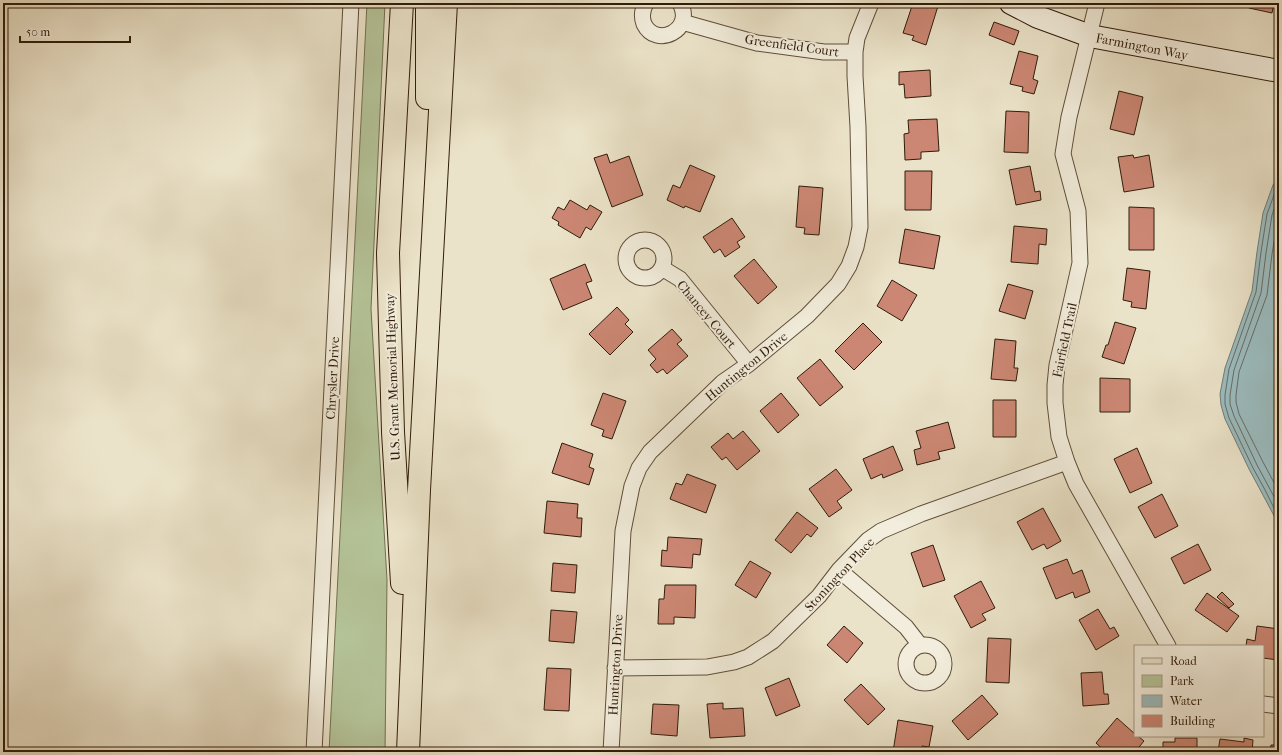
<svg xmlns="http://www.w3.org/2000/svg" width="1282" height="755" font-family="'IM FELL French Canon',serif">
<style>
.green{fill:#b5c499;stroke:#727051}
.water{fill:#9bbcbf;stroke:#707c76}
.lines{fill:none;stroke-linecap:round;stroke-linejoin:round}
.shore{stroke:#666c64;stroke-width:1}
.building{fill:#cc8774;stroke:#301c09}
.street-casing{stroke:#5f4e39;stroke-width:17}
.secondary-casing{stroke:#301c09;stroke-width:24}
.primary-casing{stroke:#301c09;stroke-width:24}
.street{stroke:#f2eddc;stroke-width:15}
.secondary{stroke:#f2eddc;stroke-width:22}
.primary{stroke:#ebe3c9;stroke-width:22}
.labels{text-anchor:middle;stroke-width:4;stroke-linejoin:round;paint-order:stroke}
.street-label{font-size:13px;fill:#301c09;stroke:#f2eddc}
</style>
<rect width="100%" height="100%" fill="#ebe3c9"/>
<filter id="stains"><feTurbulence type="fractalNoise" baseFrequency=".005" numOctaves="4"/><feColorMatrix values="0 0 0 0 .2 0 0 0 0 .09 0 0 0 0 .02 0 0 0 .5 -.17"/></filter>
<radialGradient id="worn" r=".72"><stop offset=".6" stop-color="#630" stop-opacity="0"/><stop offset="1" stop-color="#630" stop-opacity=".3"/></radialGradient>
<!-- green -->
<path class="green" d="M 367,3 L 385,3 L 371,309 L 387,580 L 385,752 L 329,752 Z"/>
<!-- water -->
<path class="water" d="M 1277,180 L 1279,180 L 1279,525 L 1249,469 L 1225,419 L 1221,405 L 1220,394 L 1225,368 L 1252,291 L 1257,252 L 1263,213 L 1273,185 Z"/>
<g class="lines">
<!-- shore -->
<path class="shore" d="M 1279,184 L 1277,187 L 1267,214 L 1261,252 L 1256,292 L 1229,369 L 1225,395 L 1225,404 L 1229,418 L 1253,468 L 1264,488 L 1279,518
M 1279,196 L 1272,215 L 1266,253 L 1261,293 L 1234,370 L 1230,395 L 1230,404 L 1234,416 L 1257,465 L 1279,506
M 1279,213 L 1272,254 L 1267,295 L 1239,372 L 1236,395 L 1236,402 L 1239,414 L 1263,462 L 1279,492"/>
</g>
<!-- building -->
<path class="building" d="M 913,3 L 929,3 L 938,6 L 926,45 L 912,40 L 914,36 L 903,33 Z
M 1250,3 L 1274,3 L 1272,13 L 1249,8 Z
M 994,22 L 1019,31 L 1014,45 L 989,35 Z
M 1019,51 L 1038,56 L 1033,79 L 1038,81 L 1034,94 L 1022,91 L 1023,87 L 1010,84 Z
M 930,70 L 931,96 L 905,98 L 904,84 L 899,85 L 899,72 Z
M 1119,91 L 1143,97 L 1134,135 L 1110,129 Z
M 1006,111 L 1029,112 L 1028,153 L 1004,152 Z
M 937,119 L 939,151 L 921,152 L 921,159 L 905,160 L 904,134 L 909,133 L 908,120 Z
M 607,154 L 610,163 L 629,156 L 643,195 L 612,207 L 594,158 Z
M 1133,155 L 1134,158 L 1149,155 L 1154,187 L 1124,192 L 1118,157 Z
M 690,165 L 715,176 L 700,212 L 685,206 L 684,208 L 667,200 L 673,185 L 680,188 Z
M 1030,166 L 1035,192 L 1040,191 L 1041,200 L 1016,205 L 1009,170 Z
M 905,171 L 932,171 L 931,210 L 905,210 Z
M 799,186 L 823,188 L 819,235 L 804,234 L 805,228 L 796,227 Z
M 570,200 L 587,210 L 590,205 L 602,212 L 591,230 L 586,227 L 580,238 L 558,225 L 559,222 L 552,218 L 558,207 L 564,210 Z
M 1129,207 L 1154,208 L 1154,250 L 1129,250 Z
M 732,218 L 745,237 L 737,242 L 740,247 L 725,257 L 720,249 L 714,253 L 703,237 Z
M 1014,226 L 1047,229 L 1046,245 L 1039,244 L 1038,264 L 1011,262 Z
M 905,229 L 940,236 L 934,269 L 899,263 Z
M 754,259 L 777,287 L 758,304 L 734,276 Z
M 585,264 L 592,281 L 586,283 L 592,298 L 563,310 L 550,279 Z
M 1127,268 L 1150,271 L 1146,309 L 1131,307 L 1132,302 L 1123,300 Z
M 892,280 L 917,295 L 902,321 L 877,306 Z
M 1008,284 L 1033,291 L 1025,319 L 999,311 Z
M 617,307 L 629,320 L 625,324 L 633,332 L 610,355 L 589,334 Z
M 1115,322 L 1136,328 L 1124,364 L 1102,357 L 1106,345 L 1108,345 Z
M 863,323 L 882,342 L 854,370 L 835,351 Z
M 672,329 L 682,340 L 677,344 L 688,356 L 667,374 L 663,369 L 657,373 L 650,365 L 656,359 L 648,350 Z
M 995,339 L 1016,341 L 1014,368 L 1018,368 L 1016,381 L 991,379 Z
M 820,359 L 843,387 L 820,406 L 797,378 Z
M 1100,378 L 1130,379 L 1130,412 L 1100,412 Z
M 603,393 L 626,401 L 612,439 L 602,436 L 604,430 L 591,425 Z
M 781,393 L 799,415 L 778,433 L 760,411 Z
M 993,400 L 1016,400 L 1016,437 L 993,437 Z
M 948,422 L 955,448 L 938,452 L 940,459 L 917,465 L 914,450 L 921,448 L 916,431 Z
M 743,431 L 760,451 L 737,470 L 726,457 L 722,460 L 711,447 L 728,433 L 733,439 Z
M 562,443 L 593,454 L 589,467 L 594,469 L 589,485 L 552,473 Z
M 893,446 L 903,470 L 883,478 L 882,474 L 871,479 L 863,459 Z
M 1137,448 L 1152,483 L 1130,493 L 1114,459 Z
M 836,469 L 852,490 L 837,501 L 842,508 L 829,517 L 809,489 Z
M 687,474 L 716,485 L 706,513 L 670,499 L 676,483 L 682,485 Z
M 1162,494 L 1178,526 L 1155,538 L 1138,507 Z
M 547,501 L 578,504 L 577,518 L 582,518 L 581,537 L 544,533 Z
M 1043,508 L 1061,541 L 1047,549 L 1044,544 L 1032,550 L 1017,522 Z
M 797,512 L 818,528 L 811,537 L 807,534 L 791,553 L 775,540 Z
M 668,537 L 702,539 L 700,555 L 693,554 L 692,568 L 661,566 L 662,550 L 667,551 Z
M 1198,544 L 1211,570 L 1184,584 L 1171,558 Z
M 933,545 L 945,580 L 923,587 L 911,553 Z
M 1067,559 L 1073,574 L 1082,570 L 1090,592 L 1075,598 L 1073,592 L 1056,599 L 1043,568 Z
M 750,561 L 771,573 L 756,598 L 735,585 Z
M 553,563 L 577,565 L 575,593 L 551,591 Z
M 981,581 L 995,608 L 982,614 L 986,620 L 971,628 L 954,596 Z
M 665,585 L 696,585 L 695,618 L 674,617 L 674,624 L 658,624 L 659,599 L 664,599 Z
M 1222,592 L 1234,604 L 1229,608 L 1217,597 Z
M 1207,593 L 1239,616 L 1227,632 L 1195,610 Z
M 1098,609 L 1110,629 L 1114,627 L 1119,636 L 1096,650 L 1079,620 Z
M 551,610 L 577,612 L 574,643 L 549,641 Z
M 844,626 L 863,643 L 847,663 L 827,645 Z
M 1257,626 L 1279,629 L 1278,660 L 1263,658 L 1263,646 L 1246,646 L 1247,639 L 1255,641 Z
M 988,638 L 1011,639 L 1009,683 L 986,682 Z
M 547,668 L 571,669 L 569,711 L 544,710 Z
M 1102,672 L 1104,694 L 1108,694 L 1109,704 L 1083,706 L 1081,673 Z
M 789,678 L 800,706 L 776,716 L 765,688 Z
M 861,684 L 885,709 L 868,725 L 844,700 Z
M 982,695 L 998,714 L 968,740 L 952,721 Z
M 723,703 L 723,709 L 743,708 L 745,736 L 710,738 L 707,704 Z
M 653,704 L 679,705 L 677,736 L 651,734 Z
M 1117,718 L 1135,734 L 1135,736 L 1138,736 L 1144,741 L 1135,752 L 1130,752 L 1126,749 L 1124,752 L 1106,752 L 1096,743 Z
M 898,720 L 933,726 L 929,747 L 922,746 L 921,752 L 893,752 Z
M 1175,738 L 1197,738 L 1197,752 L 1163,752 L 1163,742 L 1175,742 Z
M 1244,738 L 1253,740 L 1252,752 L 1218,752 L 1220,739 L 1244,742 Z
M 1271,745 L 1279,745 L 1279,752 L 1270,752 Z"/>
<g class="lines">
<defs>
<path id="street" d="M 646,3 C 642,10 641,16 644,24 C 656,49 695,30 680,3
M 1097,3 L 1069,117 L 1063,154 L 1078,211 L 1080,263 L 1057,365 L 1055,385 L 1055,403 L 1059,437 L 1067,462 L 1076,484 L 1168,646
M 682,22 L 757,43 L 824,52 L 855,52
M626 259a19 19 0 1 1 38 0a19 19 0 1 1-38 0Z
M 662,268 L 680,279 L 749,364
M 839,570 L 906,627 L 920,645
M906 664a19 19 0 1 1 38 0a19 19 0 1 1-38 0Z
M 615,668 L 707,667 L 734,662 L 748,657 L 773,641 L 819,596 L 839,570 L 868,540 L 881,531 L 921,514 L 1067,462
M 1263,704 L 1279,706
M 314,752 L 351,3
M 611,752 L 623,531 L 632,486 L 639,468 L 650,452 L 723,382 L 749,364 L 807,316 L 838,284 L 849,266 L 856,247 L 860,227 L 858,127 L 855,76 L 855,52 L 857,38 L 871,3"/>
<path id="secondary" d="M 1011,3 L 1038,17 L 1090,36 L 1279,71"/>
<path id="primary" d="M 402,3 L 388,253 L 390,327 L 393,432 L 402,583
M 427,3 L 427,98
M 408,752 L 419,490 L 446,3"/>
</defs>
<!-- street casing -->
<use href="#street" class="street-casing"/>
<!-- secondary casing -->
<use href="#secondary" class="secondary-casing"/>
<!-- primary casing -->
<use href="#primary" class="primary-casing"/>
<!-- street -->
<use href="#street" class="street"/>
<!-- secondary -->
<use href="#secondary" class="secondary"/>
<!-- primary -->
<use href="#primary" class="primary"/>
</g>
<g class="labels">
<!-- street labels -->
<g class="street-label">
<text transform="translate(792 45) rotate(8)" y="5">Greenfield Court</text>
<text transform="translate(1142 46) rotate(11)" y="5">Farmington Way</text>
<text transform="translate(707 314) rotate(50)" y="5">Chancey Court</text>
<text transform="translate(1064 340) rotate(-78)" y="5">Fairfield Trail</text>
<text transform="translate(746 366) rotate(-39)" y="5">Huntington Drive</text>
<text transform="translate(392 377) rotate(-92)" y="5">U.S. Grant Memorial Highway</text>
<text transform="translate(332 378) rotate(-87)" y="5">Chrysler Drive</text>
<text transform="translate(839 574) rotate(-47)" y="5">Stonington Place</text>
<text transform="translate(615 665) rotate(-87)" y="5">Huntington Drive</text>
</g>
</g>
<!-- margin -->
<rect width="1282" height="755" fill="none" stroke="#ebe3c9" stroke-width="16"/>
<rect x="4" y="4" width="1274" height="747" fill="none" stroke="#301c09" stroke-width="2"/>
<rect x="8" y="8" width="1266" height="739" fill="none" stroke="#301c09"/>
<!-- legend -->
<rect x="1134" y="645" width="130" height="92" fill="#f2eddc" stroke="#a49988"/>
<rect x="1142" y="658" width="20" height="6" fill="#ebe3c9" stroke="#a49988"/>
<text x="1170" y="665" font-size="12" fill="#301c09">Road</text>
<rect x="1142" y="675" width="20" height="12" fill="#b5c499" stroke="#a49988"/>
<text x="1170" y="685" font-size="12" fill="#301c09">Park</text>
<rect x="1142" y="695" width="20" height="12" fill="#9bbcbf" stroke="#a49988"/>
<text x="1170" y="705" font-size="12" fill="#301c09">Water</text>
<rect x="1142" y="715" width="20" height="12" fill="#cc8774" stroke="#a49988"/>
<text x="1170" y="725" font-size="12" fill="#301c09">Building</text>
<!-- scale -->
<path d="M20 36v6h110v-6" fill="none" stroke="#301c09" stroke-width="2"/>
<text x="26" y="36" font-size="12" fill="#301c09" stroke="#f2eddc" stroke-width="3" paint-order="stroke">50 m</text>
<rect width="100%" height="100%" filter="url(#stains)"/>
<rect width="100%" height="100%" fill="url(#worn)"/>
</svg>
